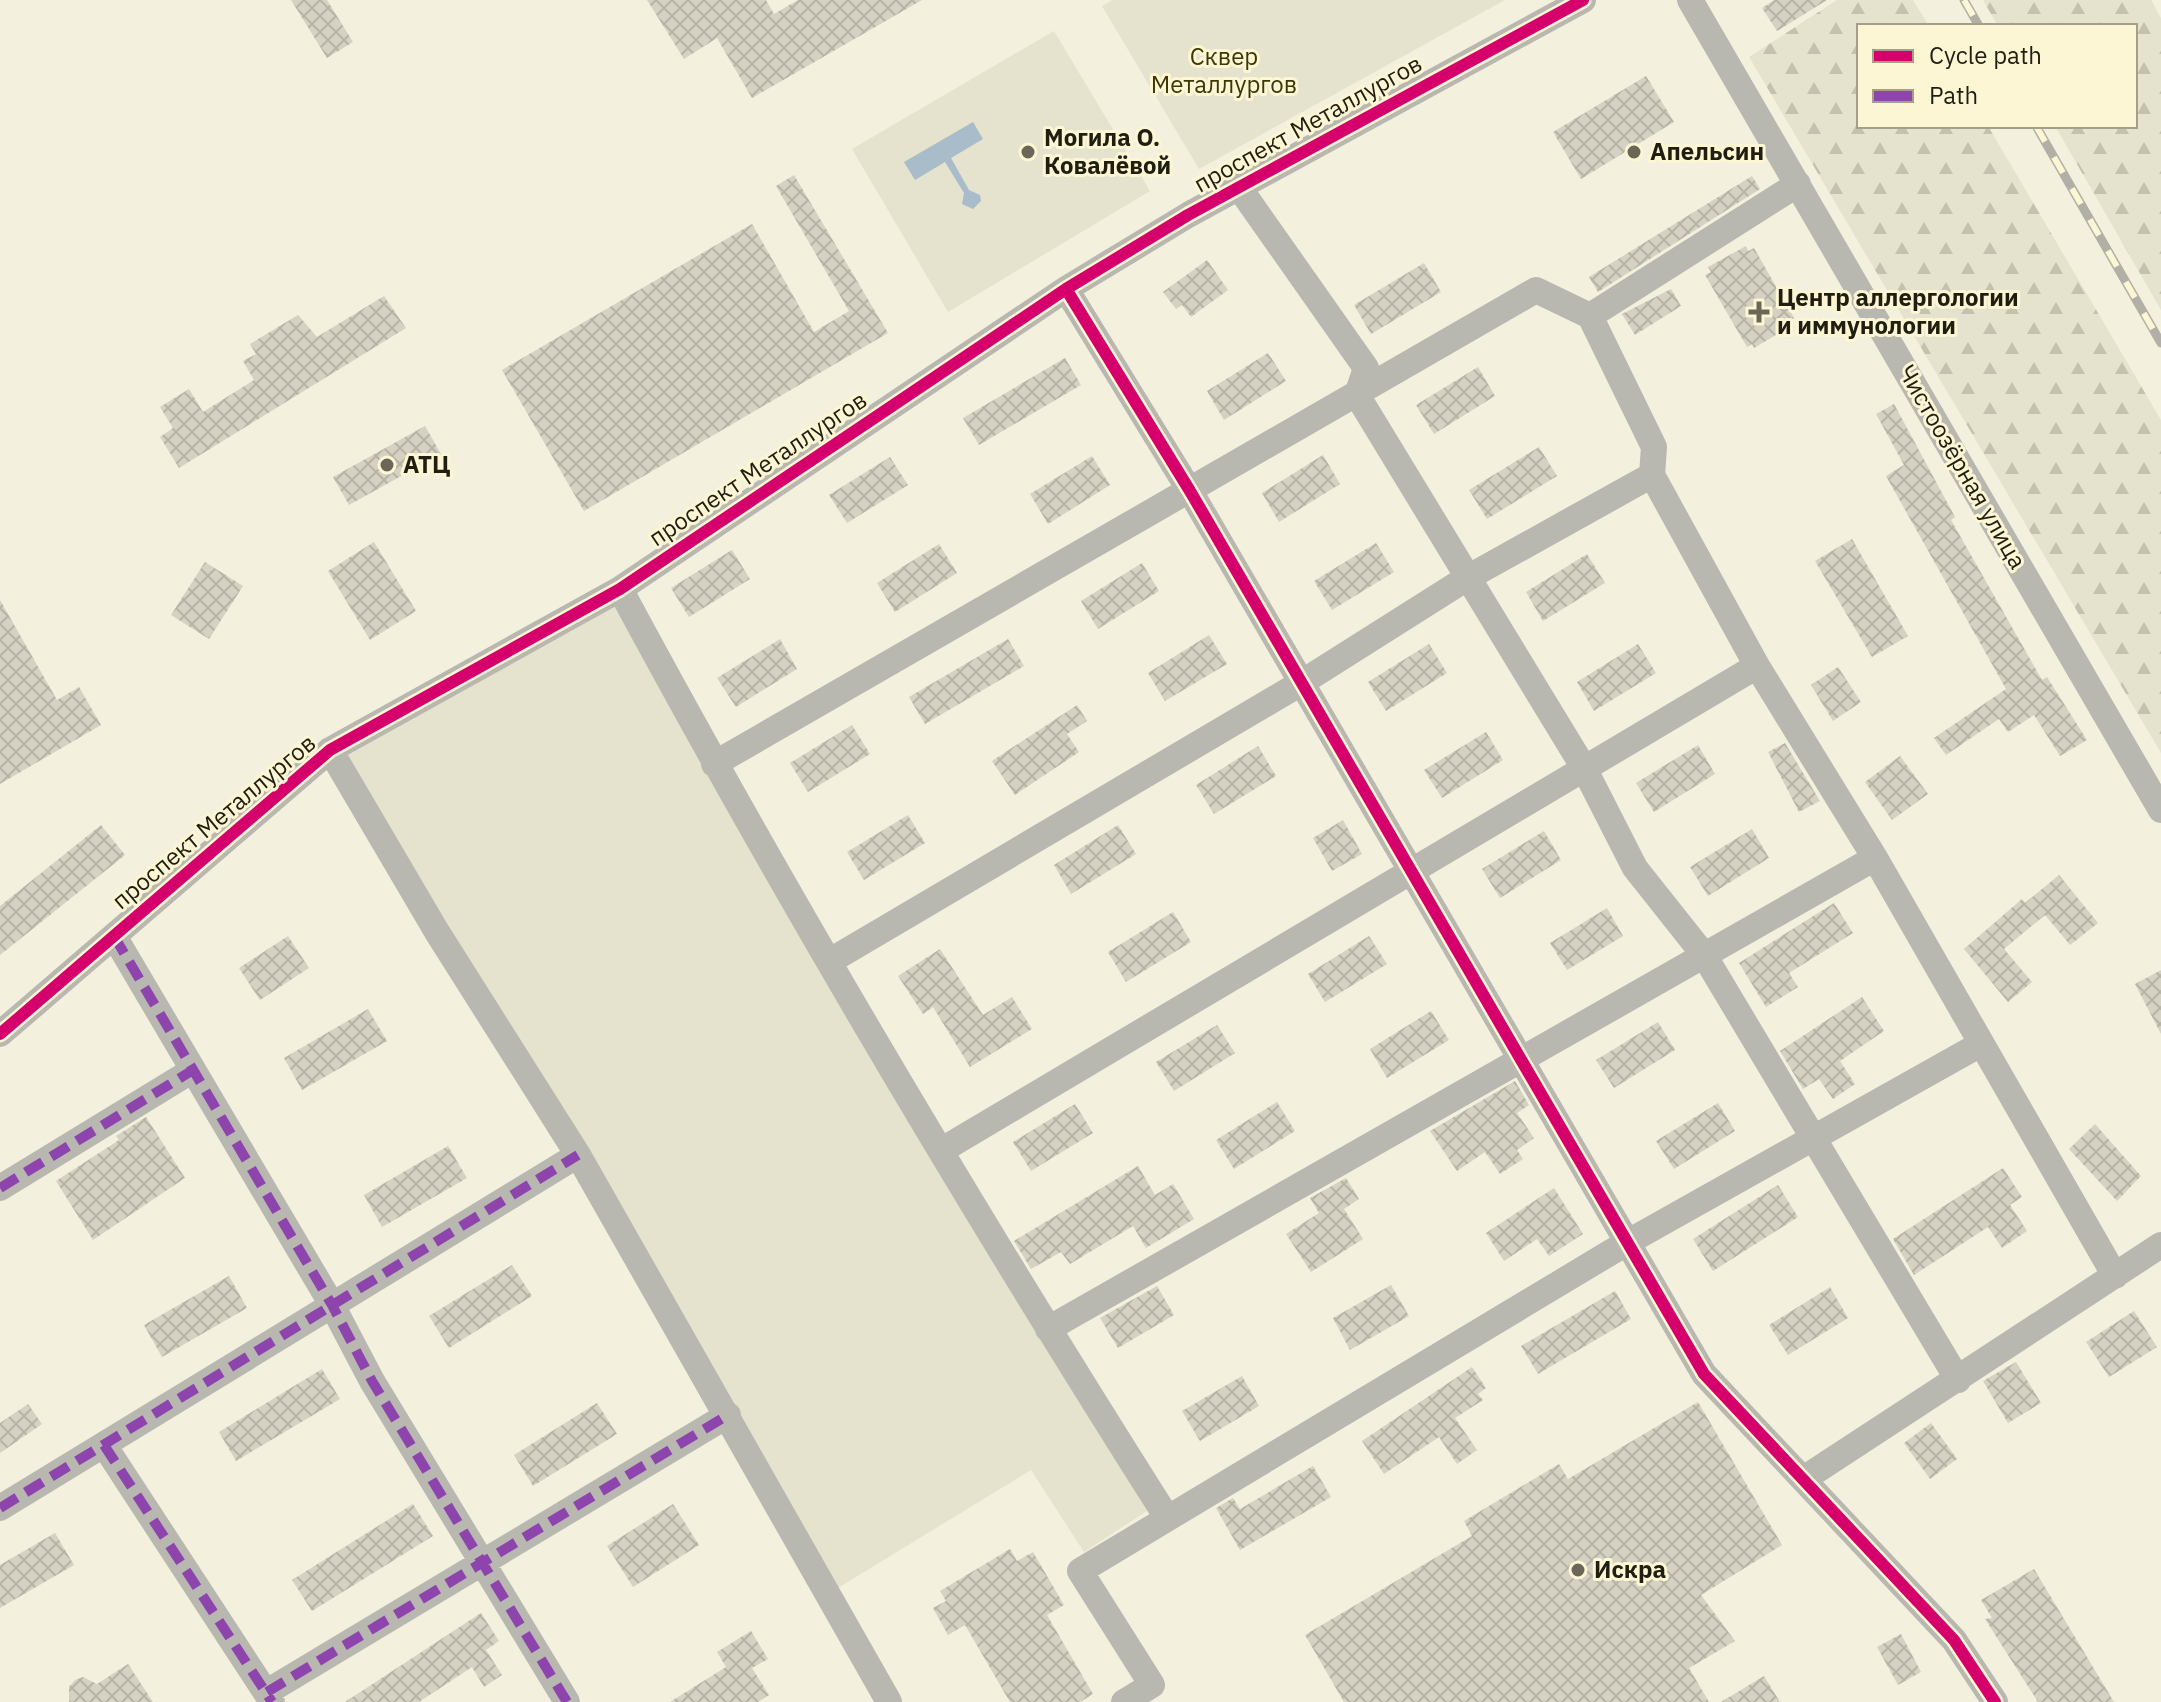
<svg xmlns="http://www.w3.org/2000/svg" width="2161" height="1702" font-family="'IBM Plex Sans',sans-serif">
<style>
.green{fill:#e5e2cd}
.forest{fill:url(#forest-firs)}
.water{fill:#a8bcc9}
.building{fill:url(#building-cross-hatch)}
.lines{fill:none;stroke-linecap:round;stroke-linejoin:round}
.street{stroke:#b8b7b0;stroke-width:26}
.rail-casing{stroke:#b2b0a6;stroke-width:9}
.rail{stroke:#fcf6d4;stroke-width:6;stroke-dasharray:18;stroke-linecap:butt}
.quiet{stroke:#8e44ad;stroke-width:10;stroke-dasharray:20 10;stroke-linecap:butt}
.cycleway-casing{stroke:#fcf6d4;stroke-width:17}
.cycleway{stroke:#d6006c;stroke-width:12}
.poi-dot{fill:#6a6758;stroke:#fcf6d4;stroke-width:3}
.labels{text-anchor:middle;stroke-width:6;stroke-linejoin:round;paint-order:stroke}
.park-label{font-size:24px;fill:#3e3605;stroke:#fcf6d4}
.street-label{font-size:24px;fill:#201d11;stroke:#fcf6d4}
.poi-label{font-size:24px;font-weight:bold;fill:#201d11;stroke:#fcf6d4;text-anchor:start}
</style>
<defs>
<pattern id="forest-firs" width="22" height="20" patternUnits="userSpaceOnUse" patternTransform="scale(2)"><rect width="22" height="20" fill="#e5e2cd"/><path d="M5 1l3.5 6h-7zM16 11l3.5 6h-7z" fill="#c4c1af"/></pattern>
<pattern id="building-cross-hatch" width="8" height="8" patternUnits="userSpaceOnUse" patternTransform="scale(2)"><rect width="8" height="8" fill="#d5d2c4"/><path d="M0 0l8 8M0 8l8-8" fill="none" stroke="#b7b4a7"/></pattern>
</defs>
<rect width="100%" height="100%" fill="#f3f0dd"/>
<!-- green -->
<path class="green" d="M 1112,0 L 1505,0 L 1199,169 L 1102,6 Z
M 1054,31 L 1150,191 L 948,312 L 852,149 Z
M 610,595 L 1147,1511 L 1084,1552 L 1031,1470 L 833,1591 L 332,757 Z"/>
<!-- forest -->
<path class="forest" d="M 1837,0 L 1913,0 L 1929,26 L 1859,26 L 1859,126 L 1988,126 L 2161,420 L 2161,753 L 1749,57 Z
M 1983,0 L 2151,0 L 2161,18 L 2161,310 L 2055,126 L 2135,126 L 2135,26 L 1998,26 Z"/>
<!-- water -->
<path class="water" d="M 973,122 L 983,139 L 951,158 L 969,190 L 980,195 L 981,201 L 973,209 L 962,204 L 964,193 L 945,162 L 915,180 L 904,162 Z"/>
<!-- building -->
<path class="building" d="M 291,0 L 327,0 L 353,42 L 327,58 Z
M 647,0 L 766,0 L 774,14 L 798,0 L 922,0 L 752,98 L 717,38 L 684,59 Z
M 1774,0 L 1827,0 L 1777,31 L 1762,8 Z
M 1646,76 L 1674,122 L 1581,179 L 1553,132 Z
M 794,175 L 888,333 L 584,511 L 502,370 L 752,224 L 814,332 L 849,311 L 776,186 Z
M 1752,176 L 1760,189 L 1598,292 L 1589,277 Z
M 1746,246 L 1748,251 L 1754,248 L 1794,318 L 1789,322 L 1791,326 L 1754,348 L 1752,344 L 1747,347 L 1705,275 L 1711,272 L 1708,267 Z
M 1207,260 L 1228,290 L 1191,317 L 1182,305 L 1176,309 L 1163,292 Z
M 1424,263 L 1441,292 L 1371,334 L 1354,305 Z
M 1671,289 L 1681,306 L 1635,335 L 1622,314 Z
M 384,296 L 406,328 L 179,468 L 160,437 L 173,428 L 160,407 L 189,389 L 203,412 L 254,380 L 243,361 L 256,354 L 250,344 L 298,315 L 317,337 Z
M 1268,353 L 1286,381 L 1224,420 L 1207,391 Z
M 1065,358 L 1081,385 L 979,445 L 963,418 Z
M 1478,367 L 1495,396 L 1434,434 L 1416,405 Z
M 1894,404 L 1955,517 L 1951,520 L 2042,680 L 2047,677 L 2087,740 L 2060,756 L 2034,715 L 2008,732 L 1999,719 L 1946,755 L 1934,738 L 2006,689 L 1886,476 L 1904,465 L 1876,414 Z
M 425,426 L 441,454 L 349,505 L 333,477 Z
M 1539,447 L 1557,476 L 1487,519 L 1469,490 Z
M 1323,455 L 1340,484 L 1279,522 L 1262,493 Z
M 1092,456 L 1110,485 L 1048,524 L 1030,494 Z
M 890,457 L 908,485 L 847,523 L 829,495 Z
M 1852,539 L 1908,636 L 1872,657 L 1815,561 Z
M 374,542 L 416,611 L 370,640 L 328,571 Z
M 1376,543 L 1394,572 L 1332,610 L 1314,581 Z
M 939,544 L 957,573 L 895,612 L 877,583 Z
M 732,550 L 750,579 L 689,617 L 671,588 Z
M 1587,554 L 1605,583 L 1543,621 L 1526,592 Z
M 205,562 L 243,586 L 209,639 L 171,615 Z
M 1142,563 L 1159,591 L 1098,629 L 1081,601 Z
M 0,600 L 57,700 L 79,687 L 101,725 L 0,784 Z
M 1209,635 L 1227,664 L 1165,701 L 1148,673 Z
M 780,639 L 797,669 L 736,707 L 717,678 Z
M 1008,639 L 1024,666 L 925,724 L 909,697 Z
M 1429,644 L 1447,673 L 1386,711 L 1368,682 Z
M 1638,644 L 1656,673 L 1594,711 L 1577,682 Z
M 1838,667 L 1861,702 L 1833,721 L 1811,685 Z
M 1077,705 L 1087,721 L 1067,734 L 1079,752 L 1015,795 L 992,761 Z
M 852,725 L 870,754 L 808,792 L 790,763 Z
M 1486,732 L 1503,760 L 1442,798 L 1424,770 Z
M 1785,743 L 1820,801 L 1799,812 L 1768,752 Z
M 1698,745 L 1715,774 L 1654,812 L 1636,783 Z
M 1258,746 L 1276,776 L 1214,814 L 1196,785 Z
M 1900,756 L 1928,794 L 1892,820 L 1865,782 Z
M 908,815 L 925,843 L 864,880 L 847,852 Z
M 1343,820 L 1362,854 L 1332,871 L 1313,838 Z
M 101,825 L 125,855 L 0,955 L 0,906 Z
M 1118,825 L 1136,854 L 1071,894 L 1054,865 Z
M 1752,829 L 1769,858 L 1708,896 L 1690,867 Z
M 1544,831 L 1561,860 L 1500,898 L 1482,869 Z
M 2059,875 L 2098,923 L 2070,945 L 2045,915 L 2004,949 L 2032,982 L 2008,1002 L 1964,949 L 2022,899 L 2025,903 Z
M 1834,903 L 1853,933 L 1789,973 L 1798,987 L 1766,1007 L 1739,963 Z
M 1607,908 L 1623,936 L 1567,970 L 1550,943 Z
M 1173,912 L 1191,942 L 1126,982 L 1108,952 Z
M 288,936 L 309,968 L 260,1000 L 239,968 Z
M 1369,936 L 1387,964 L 1325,1002 L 1308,974 Z
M 940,949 L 983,1015 L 1012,997 L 1032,1029 L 970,1067 L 933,1007 L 923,1014 L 898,976 Z
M 2161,970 L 2161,1034 L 2135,984 Z
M 1862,997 L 1884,1031 L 1840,1061 L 1855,1084 L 1833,1099 L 1819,1079 L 1803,1089 L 1780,1051 Z
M 368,1009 L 387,1041 L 302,1090 L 284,1058 Z
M 1431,1011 L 1449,1040 L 1387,1078 L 1370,1049 Z
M 1658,1022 L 1675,1050 L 1614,1088 L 1596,1060 Z
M 1217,1025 L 1235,1053 L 1174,1091 L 1156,1062 Z
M 1515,1081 L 1529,1105 L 1517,1113 L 1534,1138 L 1517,1150 L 1523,1159 L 1500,1174 L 1485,1152 L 1457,1171 L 1430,1131 Z
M 1277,1102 L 1295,1131 L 1234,1169 L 1216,1140 Z
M 1718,1103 L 1735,1131 L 1674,1169 L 1656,1141 Z
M 1075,1104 L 1093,1133 L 1031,1171 L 1013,1142 Z
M 146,1117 L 185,1178 L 93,1240 L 56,1181 L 119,1140 L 116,1136 Z
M 2095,1124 L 2141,1176 L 2117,1201 L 2069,1149 Z
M 448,1146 L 467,1178 L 382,1227 L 364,1195 Z
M 1138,1166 L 1155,1195 L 1173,1184 L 1194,1219 L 1146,1248 L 1133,1226 L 1070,1264 L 1061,1252 L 1031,1269 L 1014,1241 Z
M 2003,1168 L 2022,1197 L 2010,1205 L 2027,1231 L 2002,1248 L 1988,1227 L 1914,1275 L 1893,1239 Z
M 1346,1178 L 1359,1199 L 1344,1209 L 1363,1239 L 1311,1272 L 1286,1234 L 1319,1213 L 1310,1198 Z
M 1778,1185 L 1798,1217 L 1713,1271 L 1693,1239 Z
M 1554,1188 L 1583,1234 L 1549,1256 L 1537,1239 L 1504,1261 L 1486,1233 Z
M 512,1265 L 532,1296 L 449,1348 L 429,1316 Z
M 229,1276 L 247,1308 L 162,1357 L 144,1325 Z
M 1391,1285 L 1409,1316 L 1350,1350 L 1333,1318 Z
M 1157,1286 L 1174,1315 L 1118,1348 L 1100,1318 Z
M 1830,1287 L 1848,1318 L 1788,1355 L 1769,1325 Z
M 1615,1291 L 1631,1319 L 1538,1374 L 1521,1346 Z
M 2134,1311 L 2157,1347 L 2109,1377 L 2086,1342 Z
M 2016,1362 L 2041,1403 L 2008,1423 L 1983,1381 Z
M 1472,1367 L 1486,1388 L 1478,1394 L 1483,1400 L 1455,1418 L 1477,1450 L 1457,1464 L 1439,1437 L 1384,1474 L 1362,1441 Z
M 322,1369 L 340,1399 L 236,1461 L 219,1432 Z
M 1242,1376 L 1259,1406 L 1200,1441 L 1182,1411 Z
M 1698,1402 L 1782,1545 L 1701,1595 L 1735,1641 L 1689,1668 L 1709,1702 L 1344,1702 L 1305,1635 L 1472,1536 L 1464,1521 L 1559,1464 L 1568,1479 Z
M 597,1403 L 617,1434 L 533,1486 L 514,1455 Z
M 28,1404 L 42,1424 L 0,1453 L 0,1423 Z
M 1931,1423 L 1957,1459 L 1930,1479 L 1904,1443 Z
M 1313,1466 L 1331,1497 L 1240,1550 L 1216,1508 L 1233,1498 L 1240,1509 Z
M 413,1504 L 433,1536 L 312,1611 L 292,1580 Z
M 673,1504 L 699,1545 L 633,1587 L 607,1546 Z
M 55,1533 L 74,1565 L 0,1608 L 0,1565 Z
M 1010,1549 L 1017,1561 L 1033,1552 L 1064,1605 L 1047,1615 L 1093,1694 L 1080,1702 L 1010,1702 L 965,1625 L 948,1635 L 933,1608 L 946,1601 L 940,1591 Z
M 2034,1569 L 2114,1702 L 2038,1702 L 1985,1619 L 1992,1618 L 1981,1600 Z
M 481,1613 L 499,1641 L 486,1650 L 502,1675 L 484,1687 L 472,1667 L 419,1702 L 345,1702 Z
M 751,1631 L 768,1659 L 752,1668 L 769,1695 L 758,1702 L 670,1702 L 726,1667 L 717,1652 Z
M 1901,1634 L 1921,1672 L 1898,1685 L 1877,1647 Z
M 128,1664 L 153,1702 L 69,1702 L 69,1687 L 75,1680 L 83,1677 L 97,1684 Z
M 1764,1676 L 1780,1702 L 1721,1702 Z"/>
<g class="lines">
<!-- street -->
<path class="street" d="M 1690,0 L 2161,810
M 1238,186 L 1366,368 L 1357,395 L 1584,768 L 1635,868 L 1704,955 L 1958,1380
M 1066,289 L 1190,491 L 1704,1374 L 1954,1640 L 1995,1702
M 1590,316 L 1654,447 L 1652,475 L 1757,666 L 1875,858 L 2115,1276
M 620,589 C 790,905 974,1213 1166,1516
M 330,750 L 437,932 L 578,1155 L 889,1702
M 714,764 L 1536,290 L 1590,316 L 1798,184
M 114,936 L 332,1305 L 372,1381 L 567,1702
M 830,961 L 1301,683 L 1467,578 L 1652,475
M 0,1034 L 330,750 L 620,589 L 1066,289 L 1188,215 L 1583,0
M 942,1150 L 1757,666
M 0,1188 L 193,1070
M 1048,1329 L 1875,858
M 104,1445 L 272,1702
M 1805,1478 L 2161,1245
M 0,1508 L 578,1155
M 267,1692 L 728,1415
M 1124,1702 L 1152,1685 L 1080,1571 L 1628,1242 L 1979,1045"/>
<defs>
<path id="rail" d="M 1964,0 L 1979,26
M 2036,126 L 2161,343"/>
</defs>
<!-- rail casing -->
<use href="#rail" class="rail-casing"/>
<!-- rail -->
<use href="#rail" class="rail"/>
<!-- quiet -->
<path class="quiet" d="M 114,936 L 332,1305 L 372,1381 L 567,1702
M 0,1188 L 193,1070
M 104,1445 L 272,1702
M 0,1508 L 578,1155
M 267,1692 L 728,1415"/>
<defs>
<path id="cycleway" d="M 1066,289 L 1190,491 L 1704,1374 L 1954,1640 L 1995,1702
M 0,1034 L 330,750 L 620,589 L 1066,289 L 1188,215 L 1583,0"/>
</defs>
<!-- cycleway casing -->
<use href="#cycleway" class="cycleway-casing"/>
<!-- cycleway -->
<use href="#cycleway" class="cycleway"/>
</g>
<!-- markers -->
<g class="poi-dot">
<circle cx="1028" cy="152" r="8"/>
<circle cx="1634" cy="152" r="8"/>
<path d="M1755 300h8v8h8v8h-8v8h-8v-8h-8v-8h8z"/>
<circle cx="387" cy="465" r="8"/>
<circle cx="1578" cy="1570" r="8"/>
</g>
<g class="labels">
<!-- park labels -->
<g class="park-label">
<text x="1224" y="65">Сквер<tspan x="1224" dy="28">Металлургов</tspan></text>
</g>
<!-- street labels -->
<g class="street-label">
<text transform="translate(1308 124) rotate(-29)" y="8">проспект Металлургов</text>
<text transform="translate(1962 467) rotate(60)" y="8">Чистоозёрная улица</text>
<text transform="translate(758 469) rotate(-34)" y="8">проспект Металлургов</text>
<text transform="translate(214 822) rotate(-40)" y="8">проспект Металлургов</text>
</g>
<!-- poi labels -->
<g class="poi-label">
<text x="1044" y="146">Могила О.<tspan x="1044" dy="28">Ковалёвой</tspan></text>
<text x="1650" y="160">Апельсин</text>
<text x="1777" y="306">Центр аллергологии<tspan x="1777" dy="28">и иммунологии</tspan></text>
<text x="403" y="473">АТЦ</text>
<text x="1594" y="1578">Искра</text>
</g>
</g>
<!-- legend -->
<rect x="1857" y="24" width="280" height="104" fill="#fcf6d4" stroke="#a49f86" stroke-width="2"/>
<rect x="1873" y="50" width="40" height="12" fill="#d6006c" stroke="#a49f86" stroke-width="2"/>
<text x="1929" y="64" font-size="24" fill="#201d11">Cycle path</text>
<rect x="1873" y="90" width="40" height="12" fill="#8e44ad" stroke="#a49f86" stroke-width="2"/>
<text x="1929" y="104" font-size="24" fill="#201d11">Path</text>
</svg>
